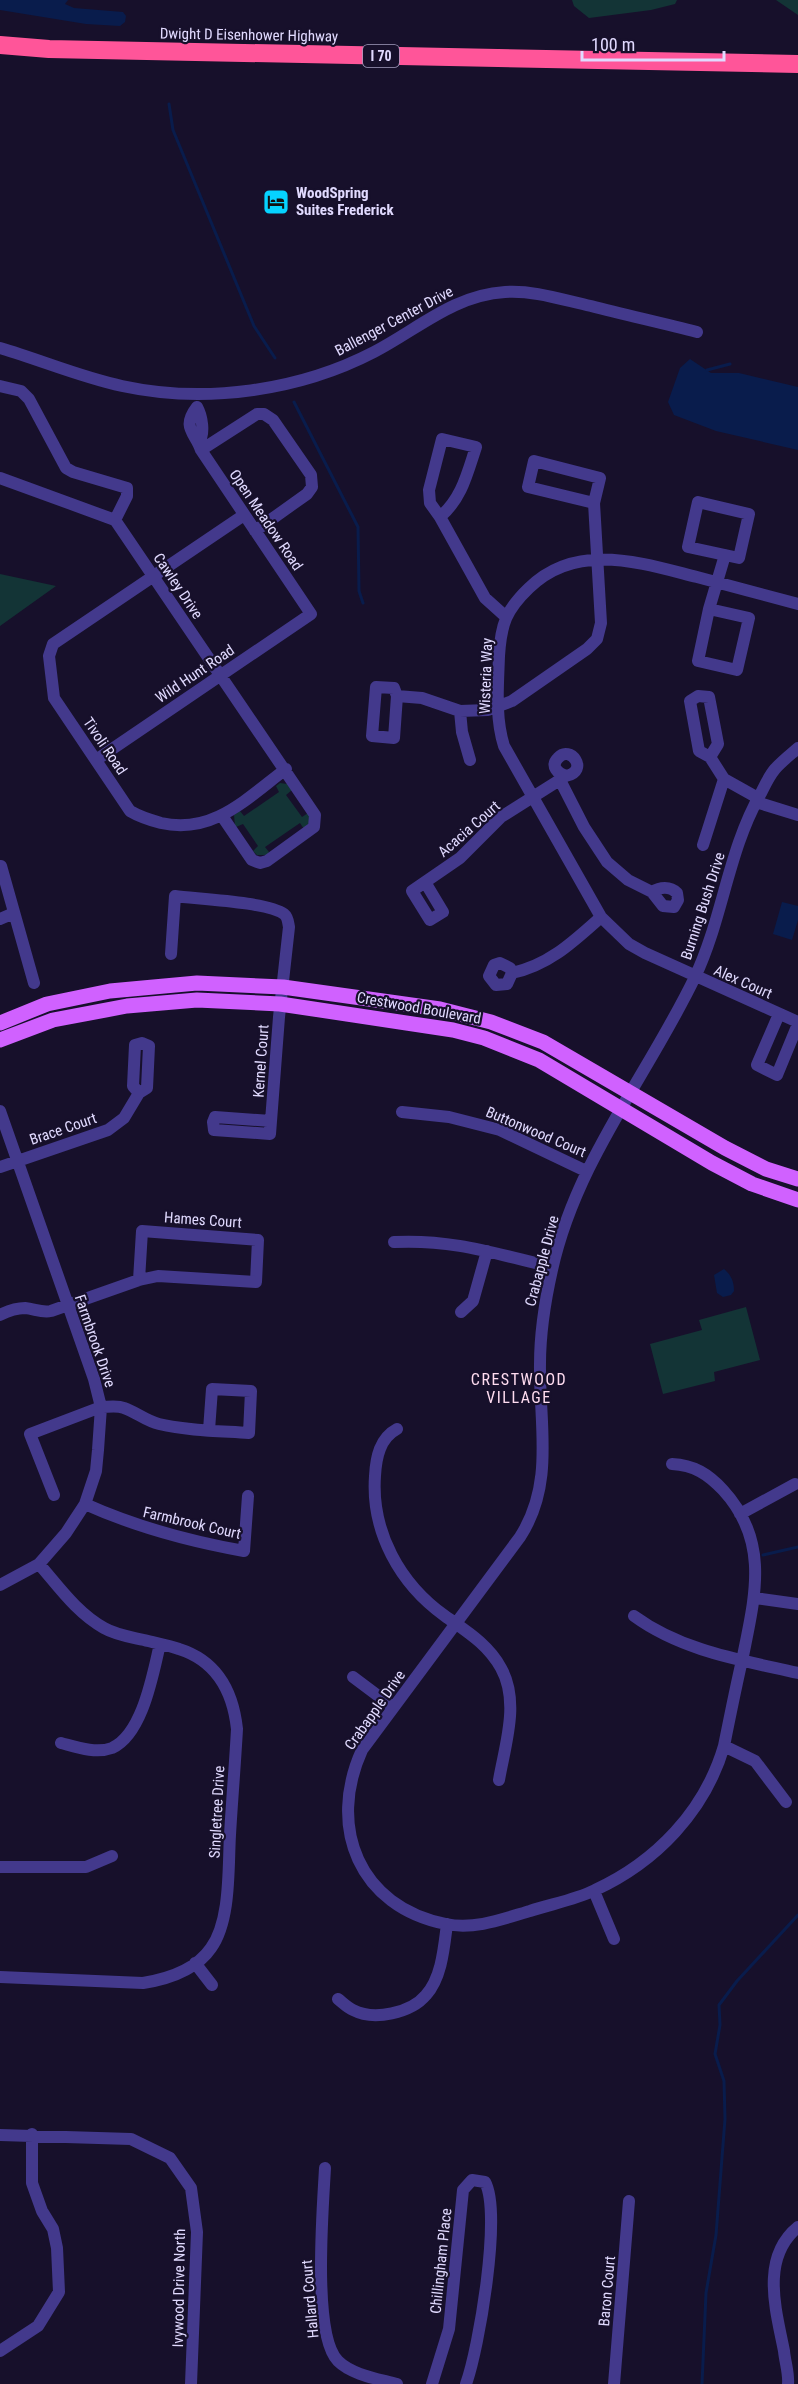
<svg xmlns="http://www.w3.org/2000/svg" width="798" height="2384" font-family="'Roboto Condensed',sans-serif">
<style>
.green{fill:#133436}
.water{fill:#091c4c}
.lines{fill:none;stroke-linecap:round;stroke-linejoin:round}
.stream{stroke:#091c4c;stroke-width:3}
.minor{stroke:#43398c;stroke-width:12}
.major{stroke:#d061ff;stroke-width:15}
.highway{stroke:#f59;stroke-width:18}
.labels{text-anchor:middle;stroke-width:4.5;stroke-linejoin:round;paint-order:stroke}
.shield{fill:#17102b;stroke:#a49dbf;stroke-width:1.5}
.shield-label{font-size:14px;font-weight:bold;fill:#e1daff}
.street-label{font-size:15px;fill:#e1daff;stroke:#17102b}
.poi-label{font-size:15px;font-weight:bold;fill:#e1daff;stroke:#17102b;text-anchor:start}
.neighbourhood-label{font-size:16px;letter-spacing:1.5px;fill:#ffdcf0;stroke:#17102b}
</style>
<rect width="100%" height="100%" fill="#17102b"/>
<!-- green -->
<path class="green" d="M 572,0 L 677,0 L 675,4 L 651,10 L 589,18 L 574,6 Z
M 776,0 L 798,0 L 798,15 Z
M 0,574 L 56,586 L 0,626 Z
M 280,783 L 287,784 L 292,790 L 286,795 L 302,817 L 308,813 L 311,821 L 304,829 L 300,823 L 265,847 L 269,852 L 267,855 L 257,855 L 253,851 L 258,846 L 243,824 L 236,827 L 235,826 L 234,815 L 240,811 L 244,816 L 279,792 L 276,786 Z
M 746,1307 L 760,1360 L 714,1372 L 715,1381 L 663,1394 L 650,1344 L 702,1330 L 699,1320 Z"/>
<!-- water -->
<path class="water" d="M 0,0 L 122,0 L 68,0 L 65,4 L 74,8 L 123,12 L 126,16 L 125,22 L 120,26 L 86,24 L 0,10 Z
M 690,359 L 711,373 L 739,373 L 798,387 L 798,450 L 716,431 L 674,415 L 668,402 L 680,368 Z
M 782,902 L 798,906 L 798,920 L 792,940 L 773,934 Z
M 724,1269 C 731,1275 734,1281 734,1291 L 731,1295 L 723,1297 L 717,1293 L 714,1275 Z"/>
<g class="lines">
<!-- stream -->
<path class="stream" d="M 169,104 L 173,130 L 254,326 L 275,358
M 707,370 L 730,364
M 294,402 L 358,527 L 359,591 L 363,603
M 763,1555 L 798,1547
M 702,2384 L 706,2293 L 716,2235 L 725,2119 L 724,2081 L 715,2054 L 720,2025 L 719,2005 L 737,1981 L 798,1915"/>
<!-- minor -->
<path class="minor" d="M 0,348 C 41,360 80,377 122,386 C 205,404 299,391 374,352 C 418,329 454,295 505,292 C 534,290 563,300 591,306 C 626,315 662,323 697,332
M 0,386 L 21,391 L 29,399 L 66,468 L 73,472 L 127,488 L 127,496 L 115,520
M 201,450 L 257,414 L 264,414 L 273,420 L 311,475 L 312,487 L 307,494 L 255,531
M 0,478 L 115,520 L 315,815 L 314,827 L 267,861 L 260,863 L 252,860 L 222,816
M 244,515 L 53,644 L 49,656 L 54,698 L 130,811 C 140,817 150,820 161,823 C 213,835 247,798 286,769
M 440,517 L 430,503 L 429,490 L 442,439 L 476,447 C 467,474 462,498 440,517 L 485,598 L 505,616
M 798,604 C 764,595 731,586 697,577 C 641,563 577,541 529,588 C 506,610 501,624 499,656 C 498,686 495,718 504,746 L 601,917 L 629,944 L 645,953 L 798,1022
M 709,609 L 698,661 L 737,670 L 749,618 L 709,609 L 725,555 L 688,547 L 698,502 L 749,514 L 739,558 L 725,555
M 397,696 L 394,688 L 376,687 L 372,736 L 394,738 L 397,696 L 422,698 L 460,711 L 488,710 L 512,701 L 587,649 L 597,639 L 601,623 L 594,503 L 600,478 L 534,461 L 528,487 L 594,503
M 460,711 L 462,732 L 470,760
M 710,757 L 718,744 L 709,697 L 698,696 L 690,701 L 699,751 L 710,757 L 724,779 L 758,798
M 96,760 L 311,614 L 201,450 C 195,432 181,428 197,407 C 202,416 205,433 199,442
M 560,780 L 584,827 L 607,862 L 628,880 L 652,892 L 663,906 L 674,907 L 678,900 L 677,893 C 670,886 660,887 652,892
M 756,802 L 798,815
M 703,845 L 724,779
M 1,866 L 34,983
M 425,882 L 443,912 L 430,920 L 412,891 L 460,858 L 501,817 L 566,776 C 558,774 550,766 558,758 C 570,744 590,771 566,776
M 0,919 L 14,913
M 171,954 L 175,896 C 198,899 268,902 284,914 C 288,917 288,922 289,927 L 279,1017 L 270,1134 L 214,1130 L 213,1122 L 215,1117 L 271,1121
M 512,973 L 510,968 L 500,963 L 494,965 L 489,976 L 496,985 L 507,984 L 512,973 C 549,965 573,942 601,917
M 779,1014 L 757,1065 L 777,1075 L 798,1024
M 0,1111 L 94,1379 L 101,1407 L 98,1450 L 96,1471 L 85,1504 L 66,1533 L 39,1564 L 0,1585
M 402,1112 L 449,1117 L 500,1130 L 586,1171
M 0,1167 L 108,1130 L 124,1118 L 139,1093 L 147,1088 L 149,1046 L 142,1043 L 135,1045 L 133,1086 L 139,1093
M 394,1242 C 453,1239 496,1254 552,1267
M 461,1312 L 473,1301 L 487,1251
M 0,1315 C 8,1311 16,1308 25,1308 C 35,1309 42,1313 51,1311 L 139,1280 L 158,1276 L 256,1282 L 258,1240 L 142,1231 L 139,1280
M 397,1429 C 380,1438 376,1457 375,1476 C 371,1532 400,1584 445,1616 C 466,1631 488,1644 501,1668 C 520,1702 505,1745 499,1780
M 672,1464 C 694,1465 708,1474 723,1490 C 770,1541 755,1596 743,1656 C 736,1686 730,1716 724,1746 C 705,1811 656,1862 595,1890 C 575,1900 551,1904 530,1911 C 503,1919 474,1930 446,1924 C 359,1907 327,1827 362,1750 L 520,1537 C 555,1483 539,1424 540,1364 C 540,1332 545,1301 552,1270 C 576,1161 648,1075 695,977 C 723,918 728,850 761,793 C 765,785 769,776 775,769 C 781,762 790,755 798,748
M 54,1495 L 30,1434 L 101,1407 C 108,1407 117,1405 124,1408 C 136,1412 146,1421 159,1424 C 189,1431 219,1431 249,1433 L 251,1391 L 212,1389 L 209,1430
M 85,1504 C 136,1527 188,1541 244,1551 L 248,1496
M 740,1514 L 795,1484
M 755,1598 L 798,1604
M 634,1616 C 682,1651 741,1660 798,1673
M 353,1677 L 393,1707
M 61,1743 C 76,1747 96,1754 112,1748 C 143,1734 153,1673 160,1644
M 724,1746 L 755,1761 L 786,1802
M 0,1867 L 86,1867 L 112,1856
M 594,1891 L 614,1939
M 195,1963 L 212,1985
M 0,1977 L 143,1983 C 168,1979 196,1970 211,1948 C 231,1920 228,1868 230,1835 C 232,1800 235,1765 237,1729 C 233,1692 217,1661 179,1649 C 168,1645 155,1643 144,1640 C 131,1637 116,1635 104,1628 C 77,1613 59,1587 39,1564
M 338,1999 C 343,2003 348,2008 353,2010 C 374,2021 411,2013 426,1995 C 442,1977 444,1947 447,1924
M 0,2135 L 131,2139 L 170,2158 L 191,2188 L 197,2232 L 191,2384
M 325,2168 C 323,2207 312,2335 338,2361 C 352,2375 379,2379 397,2384
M 0,2351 L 38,2326 L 59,2292 L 57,2248 L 53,2229 L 42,2211 L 32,2183 L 32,2134
M 432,2384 L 449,2329 L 463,2190 L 472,2180 L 485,2182 C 502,2213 479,2348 466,2384
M 614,2384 L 629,2201
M 788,2384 C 789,2373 785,2362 784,2351 C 776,2310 760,2258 798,2227"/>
<!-- major -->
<path class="major" d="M 0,1023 L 47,1004 L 110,991 L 197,983 L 283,987 L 440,1009 L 491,1022 L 543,1042 L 725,1148 L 766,1169 L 798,1179
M 0,1040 L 53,1020 L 127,1006 L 197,1000 L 280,1004 L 453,1030 L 484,1038 L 539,1060 L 712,1163 L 752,1184 L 798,1200"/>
<!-- highway -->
<path class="highway" d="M 0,45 L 49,49 L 798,64"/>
</g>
<!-- icons -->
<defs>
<symbol id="hotel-square" viewBox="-11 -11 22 22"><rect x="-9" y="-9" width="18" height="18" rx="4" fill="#06d3ff" stroke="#17102b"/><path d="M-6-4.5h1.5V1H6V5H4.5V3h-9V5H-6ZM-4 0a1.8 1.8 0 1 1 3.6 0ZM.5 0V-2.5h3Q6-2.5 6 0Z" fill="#111"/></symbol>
</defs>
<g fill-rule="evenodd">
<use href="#hotel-square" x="261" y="187" width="30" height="30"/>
</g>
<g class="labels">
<!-- shield labels -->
<rect class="shield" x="363" y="45" width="36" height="22" rx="4.5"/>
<g class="shield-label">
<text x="381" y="61">I 70</text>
</g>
<!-- street labels -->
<g class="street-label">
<text transform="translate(249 35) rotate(1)" y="5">Dwight D Eisenhower Highway</text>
<text transform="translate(394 321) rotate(-28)" y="5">Ballenger Center Drive</text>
<text transform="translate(266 520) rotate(56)" y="5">Open Meadow Road</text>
<text transform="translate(178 586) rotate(56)" y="5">Cawley Drive</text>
<text transform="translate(195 674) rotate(-34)" y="5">Wild Hunt Road</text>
<text transform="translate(486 676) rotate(-88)" y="5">Wisteria Way</text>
<text transform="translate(105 746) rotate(56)" y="5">Tivoli Road</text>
<text transform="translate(469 829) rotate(-41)" y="5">Acacia Court</text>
<text transform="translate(703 906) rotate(-72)" y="5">Burning Bush Drive</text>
<text transform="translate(743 982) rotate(24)" y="5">Alex Court</text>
<text transform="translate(419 1008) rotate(10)" y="5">Crestwood Boulevard</text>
<text transform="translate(261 1061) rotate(-86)" y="5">Kernel Court</text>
<text transform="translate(63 1129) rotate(-19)" y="5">Brace Court</text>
<text transform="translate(536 1132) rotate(23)" y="5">Buttonwood Court</text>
<text transform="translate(203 1220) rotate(4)" y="5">Hames Court</text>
<text transform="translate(542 1261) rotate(-75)" y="5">Crabapple Drive</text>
<text transform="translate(95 1341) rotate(71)" y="5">Farmbrook Drive</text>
<text transform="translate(192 1523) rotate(13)" y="5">Farmbrook Court</text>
<text transform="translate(375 1710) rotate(-55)" y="5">Crabapple Drive</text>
<text transform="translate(217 1812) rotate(-87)" y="5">Singletree Drive</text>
<text transform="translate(441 2261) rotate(-84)" y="5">Chillingham Place</text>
<text transform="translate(179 2288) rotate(-89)" y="5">Ivywood Drive North</text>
<text transform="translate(607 2291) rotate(-85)" y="5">Baron Court</text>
<text transform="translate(310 2299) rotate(-95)" y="5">Hallard Court</text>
</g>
<!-- poi labels -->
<g class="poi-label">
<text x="296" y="198">WoodSpring<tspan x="296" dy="17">Suites Frederick</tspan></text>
</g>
<!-- neighbourhood labels -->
<g class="neighbourhood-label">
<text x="519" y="1385">CRESTWOOD<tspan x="519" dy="18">VILLAGE</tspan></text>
</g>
</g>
<!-- scale -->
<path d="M582 51v9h142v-9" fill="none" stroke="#e1daff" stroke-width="3"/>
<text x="591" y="51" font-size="18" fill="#e1daff" stroke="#17102b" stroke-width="4.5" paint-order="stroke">100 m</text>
</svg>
